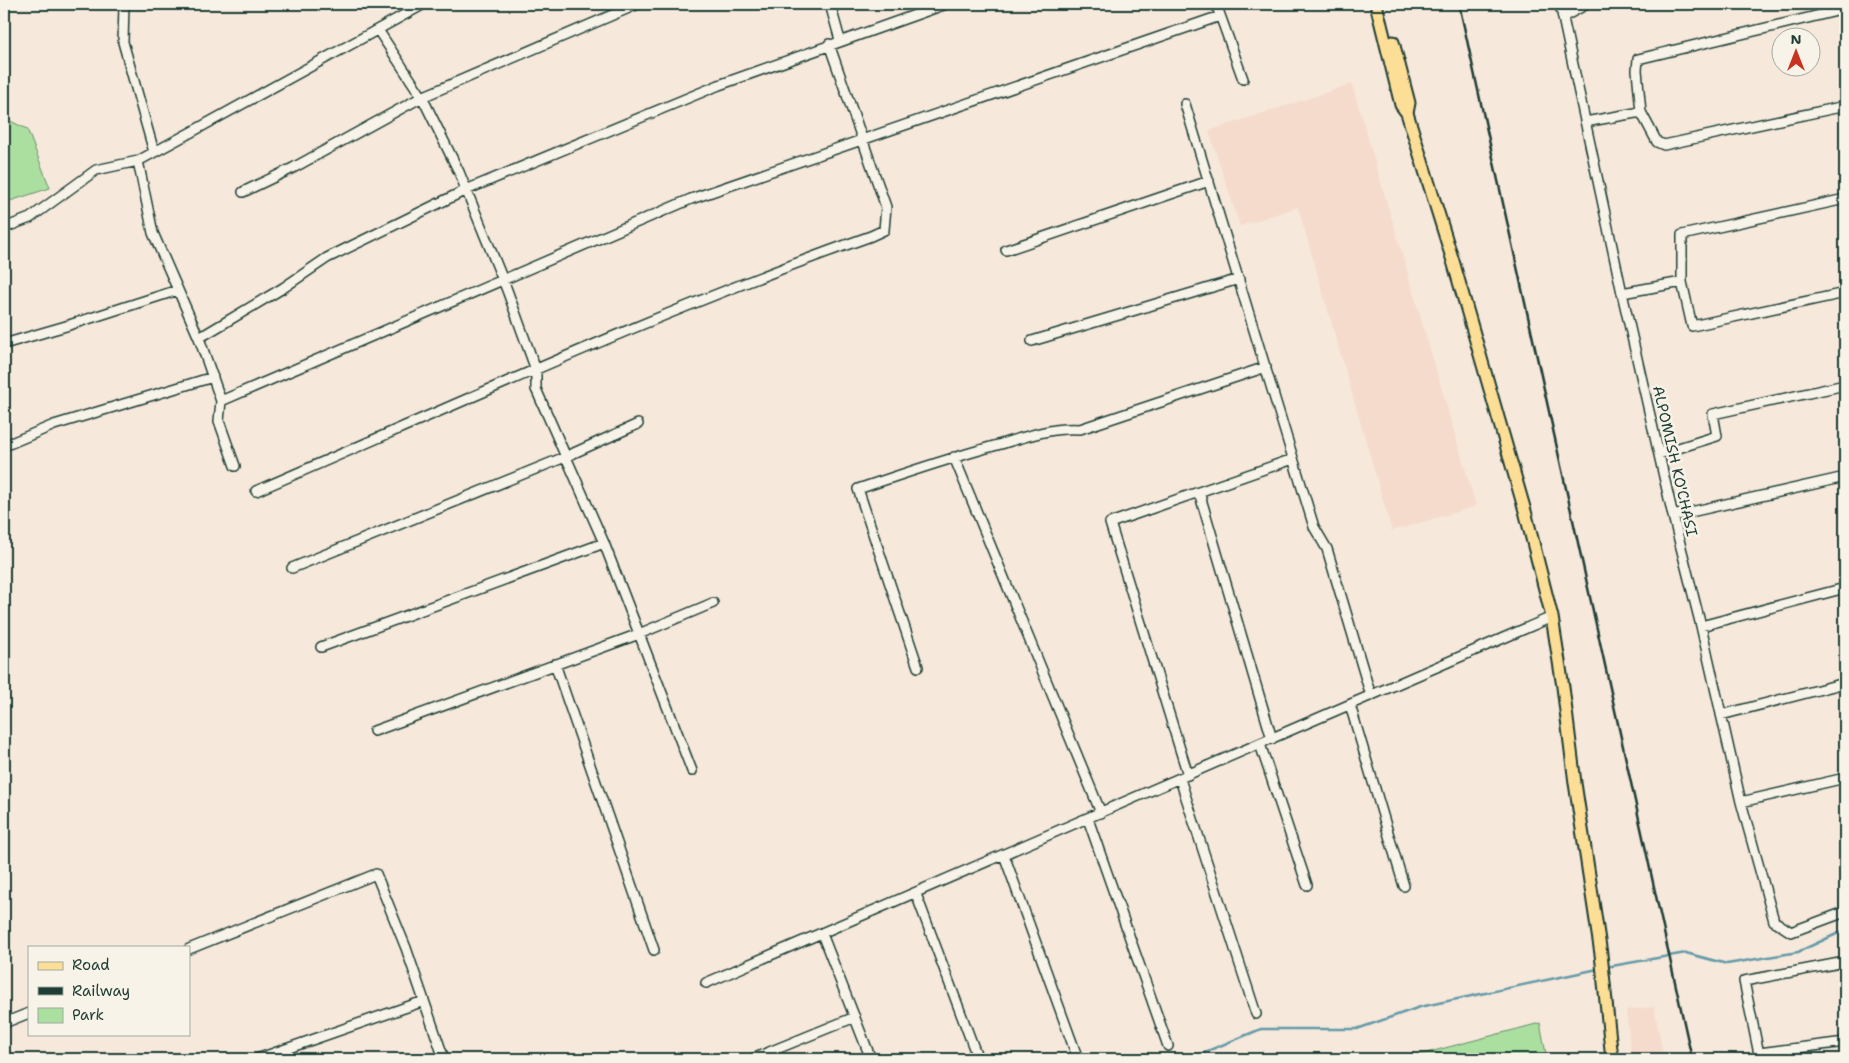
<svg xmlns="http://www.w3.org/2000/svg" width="1849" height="1063" font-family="'Shantell Sans',sans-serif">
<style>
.built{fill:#f5dbcb}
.green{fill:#abdfa0;stroke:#658e6a}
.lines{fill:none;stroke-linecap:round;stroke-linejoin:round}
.stream{stroke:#659aa8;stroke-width:2.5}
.minor-casing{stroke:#1f3d34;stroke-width:12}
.major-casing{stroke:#1f3d34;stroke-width:15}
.minor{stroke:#f7f3e8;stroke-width:9}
.major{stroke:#fdde96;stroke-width:11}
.rail{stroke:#1f3d34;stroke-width:2.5}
.labels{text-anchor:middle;stroke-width:5;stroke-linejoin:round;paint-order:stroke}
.street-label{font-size:15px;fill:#1f3d34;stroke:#f7f3e8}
</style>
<rect width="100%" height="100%" fill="#f6e8db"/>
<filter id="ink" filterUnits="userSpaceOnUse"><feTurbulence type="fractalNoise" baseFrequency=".02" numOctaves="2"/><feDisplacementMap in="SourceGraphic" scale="10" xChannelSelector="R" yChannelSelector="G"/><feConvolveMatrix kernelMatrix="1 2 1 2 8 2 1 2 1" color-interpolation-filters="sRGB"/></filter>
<g filter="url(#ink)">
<!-- built -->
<path class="built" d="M 1352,84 L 1476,506 L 1392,531 L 1298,207 L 1240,226 L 1209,131 Z
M 1654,1007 L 1664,1059 L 1632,1059 L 1626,1010 Z"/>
<!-- green -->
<path class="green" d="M 4,118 L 27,129 L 50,188 L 4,203 Z
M 1540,1023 L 1547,1059 L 1403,1059 Z"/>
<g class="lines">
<!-- stream -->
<path class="stream" d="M 1606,967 L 1686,953 L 1727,964 L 1798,952 L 1845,930
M 1188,1059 L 1261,1029 L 1357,1029 L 1420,1007 L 1598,969"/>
<defs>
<path id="minor" d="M 124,4 L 123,42 L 154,152
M 830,4 L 840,40
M 1216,4 L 1243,79
M 1560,4 L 1622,293 L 1673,516 L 1701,626 L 1741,802 L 1774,921 L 1791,932 L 1845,912
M 1845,9 L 1638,59 L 1637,70 L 1641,112 L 1657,142 L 1664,145 L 1845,106
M 1563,17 L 1587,4
M 378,30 L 422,97 L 459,172 L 507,290 L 536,370 L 536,389 L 604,543 L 692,771
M 1185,104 L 1314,527 L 1327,549 L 1371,696
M 1585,122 L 1641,112
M 138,161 L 153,233 L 199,338 L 221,401 L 219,421 L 235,466
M 243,192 L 293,168 L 422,97 L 638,4
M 4,228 L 30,218 L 96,170 L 138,161 L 197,129 L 424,4
M 1006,250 L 1209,181
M 1682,282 L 1692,326 L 1845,293
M 1622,293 L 1682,282 L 1682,235 L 1845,199
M 199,338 L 283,288 L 327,258 L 466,190 L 719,85 L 946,4
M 1032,341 L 1239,279
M 4,344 L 66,326 L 178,290
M 221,401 L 691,199 L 1220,16
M 4,446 L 54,425 L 213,377
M 1659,454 L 1717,436 L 1713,414 L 1845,385
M 954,457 L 1101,813
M 256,491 C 460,403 662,310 871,236 L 884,230 L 886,207 L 829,44
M 1199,492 L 1272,739
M 1673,516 L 1845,477
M 292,568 L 565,457 L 638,424
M 1701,626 L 1845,588
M 321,647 L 604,543
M 555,664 L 654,950
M 918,667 L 858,489 C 905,473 953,457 1001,444 C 1027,436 1053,427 1080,429 L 1266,367
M 1350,705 L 1404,886
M 1721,715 L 1845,683
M 374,731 L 639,634 L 713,603
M 1260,744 L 1307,885
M 1188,775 L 1110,523 L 1293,459
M 1180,779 L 1256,1014
M 1741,802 L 1845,778
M 1088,819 L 1168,1046
M 1004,855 L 1078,1059
M 916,894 L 978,1059
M 822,934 L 871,1059
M 189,949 L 376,874 L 406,948 L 444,1059
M 706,983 L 1552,617
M 4,1023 L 29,1013
M 1759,1053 L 1845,1042
M 257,1059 L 424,1001
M 752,1059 L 855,1017
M 1760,1059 L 1744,981 L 1845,962"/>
<path id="major" d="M 1376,4 L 1401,105 L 1407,113 L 1453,261 L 1525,511 L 1552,617 L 1563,687 L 1575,783 L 1601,954 L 1612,1059
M 1393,42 L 1409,103 L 1407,113"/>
</defs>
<!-- minor casing -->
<use href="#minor" class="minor-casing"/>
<!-- major casing -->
<use href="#major" class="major-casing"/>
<!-- minor -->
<use href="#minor" class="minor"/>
<!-- major -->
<use href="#major" class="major"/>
<!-- rail -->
<path class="rail" d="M 1459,4 L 1692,1059"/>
</g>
</g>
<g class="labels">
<!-- street labels -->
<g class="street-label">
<text transform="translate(1675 461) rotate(77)" y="5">ALPOMISH KO'CHASI</text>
</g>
</g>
<!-- margin -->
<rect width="1849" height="1063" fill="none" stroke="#f7f3e8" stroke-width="20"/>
<rect x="10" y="10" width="1829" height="1043" fill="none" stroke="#1f3d34" stroke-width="2" filter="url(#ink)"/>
<!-- legend -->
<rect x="28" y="946" width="162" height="90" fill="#f7f3e8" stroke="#a1aaa0"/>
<rect x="38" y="962" width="25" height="8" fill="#fdde96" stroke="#a1aaa0"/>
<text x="72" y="970" font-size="15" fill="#1f3d34">Road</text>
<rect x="38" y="987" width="25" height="8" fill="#1f3d34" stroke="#a1aaa0"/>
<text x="72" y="996" font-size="15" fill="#1f3d34">Railway</text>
<rect x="38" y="1008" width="25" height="15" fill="#abdfa0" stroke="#a1aaa0"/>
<text x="72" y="1020" font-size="15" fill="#1f3d34">Park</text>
<!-- north arrow -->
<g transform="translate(1796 52)"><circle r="24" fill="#f7f3e8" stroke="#a1aaa0"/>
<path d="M0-4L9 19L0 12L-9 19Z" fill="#c8321e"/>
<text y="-8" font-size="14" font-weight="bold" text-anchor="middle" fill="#1f3d34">N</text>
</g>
</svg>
